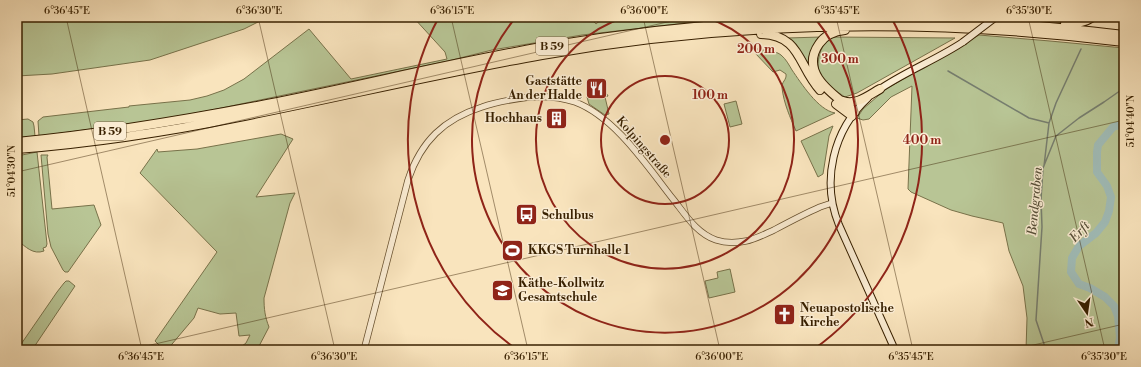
<svg xmlns="http://www.w3.org/2000/svg" width="1141" height="367" font-family="'Libre Bodoni',serif">
<style>
.green{fill:#b8c595;stroke:#78724a}
.lines{fill:none;stroke-linecap:round;stroke-linejoin:round}
.stream{stroke:#767e6f;stroke-width:1.5}
.river{stroke:#a0bdb9;stroke-width:8}
.tertiary-casing{stroke:#68512f;stroke-width:7}
.secondary-casing{stroke:#382000;stroke-width:8}
.motorway-casing{stroke:#382000;stroke-width:10}
.tertiary{stroke:#fbedd4;stroke-width:5.5}
.secondary{stroke:#fbedd4;stroke-width:6}
.motorway{stroke:#f9e4bd;stroke-width:8}
.secondary-bridge-casing{stroke:#382000;stroke-width:8;stroke-linecap:butt}
.secondary-bridge{stroke:#fbedd4;stroke-width:6}
.ticks{fill:none;stroke:#382000;stroke-width:1;stroke-opacity:0.45}
.ring{fill:none;stroke:#8f2418;stroke-width:2}
.labels{text-anchor:middle;stroke-width:3;stroke-linejoin:round;paint-order:stroke}
.shield{fill:#fbedd4;stroke:#725e40;stroke-width:1}
.shield-label{font-size:11px;font-weight:bold;fill:#382000}
.poi-label{font-size:12px;font-weight:bold;fill:#382000;stroke:#fbedd4;text-anchor:start}
.street-label{font-size:12px;fill:#382000;stroke:#fbedd4}
.water-label{font-size:13px;font-style:italic;fill:#574f38;stroke:#fbedd4}
.centre{fill:#8f2418;stroke:#fbedd4;stroke-width:2}
.ring-label{font-size:12px;text-anchor:middle;font-weight:bold;fill:#8f2418;stroke:#fbedd4;stroke-width:3;stroke-linejoin:round;paint-order:stroke}
.neatline{fill:none;stroke:#382000;stroke-width:1.5}
.ticks-label{font-size:10px;text-anchor:middle;fill:#382000}
</style>
<rect width="100%" height="100%" fill="#f9e4bd"/>
<filter id="stains"><feTurbulence type="fractalNoise" baseFrequency=".005" numOctaves="4"/><feColorMatrix values="0 0 0 0 .2 0 0 0 0 .09 0 0 0 0 .02 0 0 0 .5 -.17"/></filter>
<radialGradient id="worn" r=".72"><stop offset=".6" stop-color="#630" stop-opacity="0"/><stop offset="1" stop-color="#630" stop-opacity=".3"/></radialGradient>
<!-- green -->
<path class="green" d="M 17,17 L 268,17 L 244,29 L 150,60 L 52,74 L 17,76 Z
M 413,17 L 501,17 L 503,20 L 504,17 L 590,17 L 596,24 L 604,17 L 616,17 L 627,20 L 656,17 L 760,17 L 720,19 L 582,35 L 492,50 L 448,61 L 207,111 L 152,121 L 39,136 L 38,121 L 43,117 L 129,107 L 129,106 L 190,100 L 207,96 L 224,90 L 244,79 L 309,29 L 351,79 L 447,59 L 445,52 Z
M 1001,17 L 1089,17 L 1067,23 Z
M 979,35 L 1050,41 L 1124,48 L 1124,350 L 1026,350 L 1027,318 L 1023,286 L 1009,251 L 1003,223 L 972,216 L 951,210 L 911,192 L 908,189 L 912,86 L 891,97 L 869,119 L 863,120 L 857,118 L 863,109 L 886,89 Z
M 821,37 C 810,46 810,58 810,71 L 787,38 Z
M 833,37 L 955,38 L 857,93 L 845,97 C 836,91 826,85 821,76 C 815,67 819,51 825,43 C 827,41 831,39 833,37 Z
M 763,50 C 769,51 776,51 781,55 C 786,59 789,65 792,70 C 801,83 818,110 835,113 L 796,131 C 790,117 784,104 782,88 C 781,82 787,80 786,74 L 780,70 L 773,72 L 755,53 L 755,51 Z
M 604,93 L 607,94 L 608,96 L 605,97 L 609,114 L 605,115 L 589,104 L 587,97 L 592,95 L 594,98 L 602,96 L 602,94 Z
M 736,101 L 742,124 L 730,127 L 724,104 Z
M 28,119 L 33,122 L 34,126 L 35,136 L 17,138 L 17,120 Z
M 833,126 L 829,136 L 823,174 L 818,177 L 801,141 Z
M 281,134 L 293,139 L 256,197 L 295,193 L 290,203 L 264,298 C 264,309 265,317 269,327 L 257,350 L 237,350 L 246,343 L 250,335 L 239,336 L 236,313 L 220,314 L 198,308 L 194,318 L 167,350 L 164,350 L 155,341 L 217,252 L 140,173 L 157,149 L 158,152 L 197,149 Z
M 37,152 L 47,244 L 46,247 L 43,248 L 44,251 C 33,255 26,247 17,240 L 17,156 Z
M 41,155 L 48,155 L 47,157 L 52,209 L 94,205 L 101,225 L 68,272 L 65,272 L 63,270 L 51,247 L 48,234 Z
M 730,269 L 735,292 L 709,298 L 705,281 L 718,278 L 717,272 Z
M 66,281 L 69,281 L 75,286 L 32,350 L 17,350 L 57,292 L 64,283 Z"/>
<g class="lines">
<!-- stream -->
<path class="stream" d="M 948,71 L 1029,118 L 1049,123
M 1044,166 L 1049,123 L 1056,103 L 1081,49
M 1046,350 L 1036,320 L 1042,227 L 1041,199 L 1043,168 L 1056,136 L 1079,118 L 1104,102 L 1124,88"/>
<!-- river -->
<path class="river" d="M 1118,350 L 1120,337 L 1118,316 L 1114,306 L 1105,297 L 1090,288 L 1079,284 L 1071,272 L 1072,258 L 1079,246 L 1096,233 L 1105,222 L 1109,211 L 1111,197 L 1107,186 L 1097,172 L 1097,152 L 1098,145 L 1113,127 L 1124,124"/>
<defs>
<path id="tertiary" d="M 364,350 L 408,180 C 421,141 444,119 482,107 C 498,101 514,99 530,97 C 545,96 561,97 575,102 C 615,117 647,166 673,199 C 685,214 696,233 716,240 C 725,243 736,243 746,241 C 756,239 765,234 774,230 C 789,222 804,214 820,207 L 832,203"/>
<path id="secondary" d="M 877,91 C 904,72 936,60 963,42
M 868,98 C 833,130 821,181 839,225 L 895,350"/>
<path id="motorway" d="M 1121,17 L 1124,21
M 1065,24 C 1075,24 1084,23 1093,17
M 845,30 C 835,31 825,35 819,44 C 798,74 836,96 855,112
M 761,34 C 801,35 798,66 820,90
M 843,101 C 856,106 869,95 880,89
M 836,104 L 852,116
M 17,142 C 101,134 184,120 267,104 C 359,86 450,63 542,47 C 682,23 825,14 967,21 C 1020,23 1072,29 1124,35
M 17,149 C 92,143 166,132 239,117 C 340,97 440,73 542,55 C 734,21 931,18 1124,42"/>
</defs>
<!-- tertiary casing -->
<use href="#tertiary" class="tertiary-casing"/>
<!-- secondary casing -->
<use href="#secondary" class="secondary-casing"/>
<!-- motorway casing -->
<use href="#motorway" class="motorway-casing"/>
<!-- tertiary -->
<use href="#tertiary" class="tertiary"/>
<!-- secondary -->
<use href="#secondary" class="secondary"/>
<!-- motorway -->
<use href="#motorway" class="motorway"/>
<defs>
<path id="secondary-bridge" d="M 963,42 L 996,17"/>
</defs>
<!-- secondary-bridge casing -->
<use href="#secondary-bridge" class="secondary-bridge-casing"/>
<!-- secondary-bridge -->
<use href="#secondary-bridge" class="secondary-bridge"/>
</g>
<!-- ticks -->
<path class="ticks" d="M 66,17 L 142,350M 258,17 L 335,350M 451,17 L 528,350M 643,17 L 720,350M 836,17 L 913,350M 1028,17 L 1105,350M 17,172 L 689,17M 129,350 L 1124,120M 1012,350 L 1124,324"/>
<!-- distance rings -->
<g class="ring">
<circle cx="665" cy="140" r="64"/>
<path d="M705 17A129 129 0 1 1 625 17"/>
<path d="M814 17A193 193 0 1 1 516 17"/>
<path d="M516 349A257 257 0 0 1 439 17M891 17A257 257 0 0 1 814 349"/>
</g>
<!-- icons -->
<defs>
<symbol id="restaurant-square" viewBox="-11 -11 22 22"><rect x="-9" y="-9" width="18" height="18" rx="4" fill="#8f2418" stroke="#fbedd4"/><path d="M-5-6h1v4h1v-4h1v4h1v-4h1v5L-1.5 .5V6h-2V.5L-5-1ZM5-6V6H3V1.5H1.5Q1.5-4 5-6Z" fill="#fff"/></symbol>
<symbol id="building-square" viewBox="-11 -11 22 22"><rect x="-9" y="-9" width="18" height="18" rx="4" fill="#8f2418" stroke="#fbedd4"/><path d="M-4-6H4V6H1V3H-1V6H-4ZM-2.5-4.3h1.7v1.8h-1.7ZM.8-4.3h1.7v1.8H.8ZM-2.5-1h1.7V.8h-1.7ZM.8-1h1.7V.8H.8Z" fill="#fff"/></symbol>
<symbol id="bus-square" viewBox="-11 -11 22 22"><rect x="-9" y="-9" width="18" height="18" rx="4" fill="#8f2418" stroke="#fbedd4"/><path d="M-5-6H5V4H4V6H2V4H-2V6H-4V4H-5ZM-3.5-4V0h7V-4ZM-3.5 1.2v1.5H-2V1.2ZM2 1.2v1.5H3.5V1.2Z" fill="#fff"/></symbol>
<symbol id="stadium-square" viewBox="-11 -11 22 22"><rect x="-9" y="-9" width="18" height="18" rx="4" fill="#8f2418" stroke="#fbedd4"/><path d="M0-5a6.5 5 0 1 0 0 10a6.5 5 0 1 0 0-10ZM-3.5-1.8h7v3.6h-7Z" fill="#fff"/></symbol>
<symbol id="school-square" viewBox="-11 -11 22 22"><rect x="-9" y="-9" width="18" height="18" rx="4" fill="#8f2418" stroke="#fbedd4"/><path d="M0-5L7-2L0 1L-7-2ZM-4 1L0 2.5L4 1V4Q0 6-4 4Z" fill="#fff"/></symbol>
<symbol id="church-square" viewBox="-11 -11 22 22"><rect x="-9" y="-9" width="18" height="18" rx="4" fill="#8f2418" stroke="#fbedd4"/><path d="M-1.2-6h2.4v3.5h3.3v2.4h-3.3V6h-2.4V-.1h-3.3v-2.4h3.3Z" fill="#fff"/></symbol>
</defs>
<g fill-rule="evenodd">
<use href="#restaurant-square" x="584" y="76" width="25" height="25"/>
<use href="#building-square" x="544" y="106" width="25" height="25"/>
<use href="#bus-square" x="514" y="202" width="25" height="25"/>
<use href="#stadium-square" x="500" y="238" width="25" height="25"/>
<use href="#school-square" x="490" y="278" width="25" height="25"/>
<use href="#church-square" x="772" y="302" width="25" height="25"/>
</g>
<g class="labels">
<!-- shield labels -->
<g class="shield">
<rect x="536" y="37" width="32" height="18" rx="3"/>
<rect x="94" y="122" width="32" height="18" rx="3"/>
</g>
<g class="shield-label">
<text x="552" y="50">B 59</text>
<text x="110" y="135">B 59</text>
</g>
<!-- poi labels -->
<g class="poi-label">
<text x="582" y="85" text-anchor="end">Gaststätte<tspan x="582" dy="14">An der Halde</tspan></text>
<text x="542" y="122" text-anchor="end">Hochhaus</text>
<text x="542" y="219">Schulbus</text>
<text x="528" y="254">KKGS Turnhalle 1</text>
<text x="518" y="287">Käthe-Kollwitz<tspan x="518" dy="14">Gesamtschule</tspan></text>
<text x="800" y="312">Neuapostolische<tspan x="800" dy="14">Kirche</tspan></text>
</g>
<!-- street labels -->
<g class="street-label">
<text transform="translate(644 147) rotate(49)" y="4">Kolpingstraße</text>
</g>
<!-- water labels -->
<g class="water-label">
<text transform="translate(1034 201) rotate(-85)" y="5">Bendgraben</text>
<text transform="translate(1079 231) rotate(-47)" y="5">Erft</text>
</g>
</g>
<circle cx="665" cy="140" r="6" class="centre"/>
<g class="ring-label">
<text x="756" y="53">200 m</text>
<text x="840" y="63">300 m</text>
<text x="710" y="99">100 m</text>
<text x="922" y="144">400 m</text>
</g>
<!-- margin -->
<rect width="1141" height="367" fill="none" stroke="#f9e4bd" stroke-width="44"/>
<!-- north arrow -->
<g transform="translate(1087 313) rotate(167)" stroke="#fbedd4" stroke-width="3" paint-order="stroke">
<path d="M0-3L7 15L0 10L-7 15Z" fill="#382000"/>
<text y="-6" font-size="11" font-weight="bold" text-anchor="middle" fill="#382000">N</text>
</g>
<rect x="22" y="22" width="1097" height="323" class="neatline"/>
<g class="ticks-label">
<text x="67" y="14">6°36'45"E</text>
<text x="259" y="14">6°36'30"E</text>
<text x="452" y="14">6°36'15"E</text>
<text x="644" y="14">6°36'00"E</text>
<text x="837" y="14">6°35'45"E</text>
<text x="1029" y="14">6°35'30"E</text>
<text transform="translate(1130 121) rotate(-90)" y="4">51°04'40"N</text>
<text transform="translate(11 171) rotate(-90)" y="4">51°04'30"N</text>
<text x="141" y="360">6°36'45"E</text>
<text x="334" y="360">6°36'30"E</text>
<text x="526" y="360">6°36'15"E</text>
<text x="719" y="360">6°36'00"E</text>
<text x="911" y="360">6°35'45"E</text>
<text x="1104" y="360">6°35'30"E</text>
</g>
<rect width="100%" height="100%" filter="url(#stains)"/>
<rect width="100%" height="100%" fill="url(#worn)"/>
</svg>
